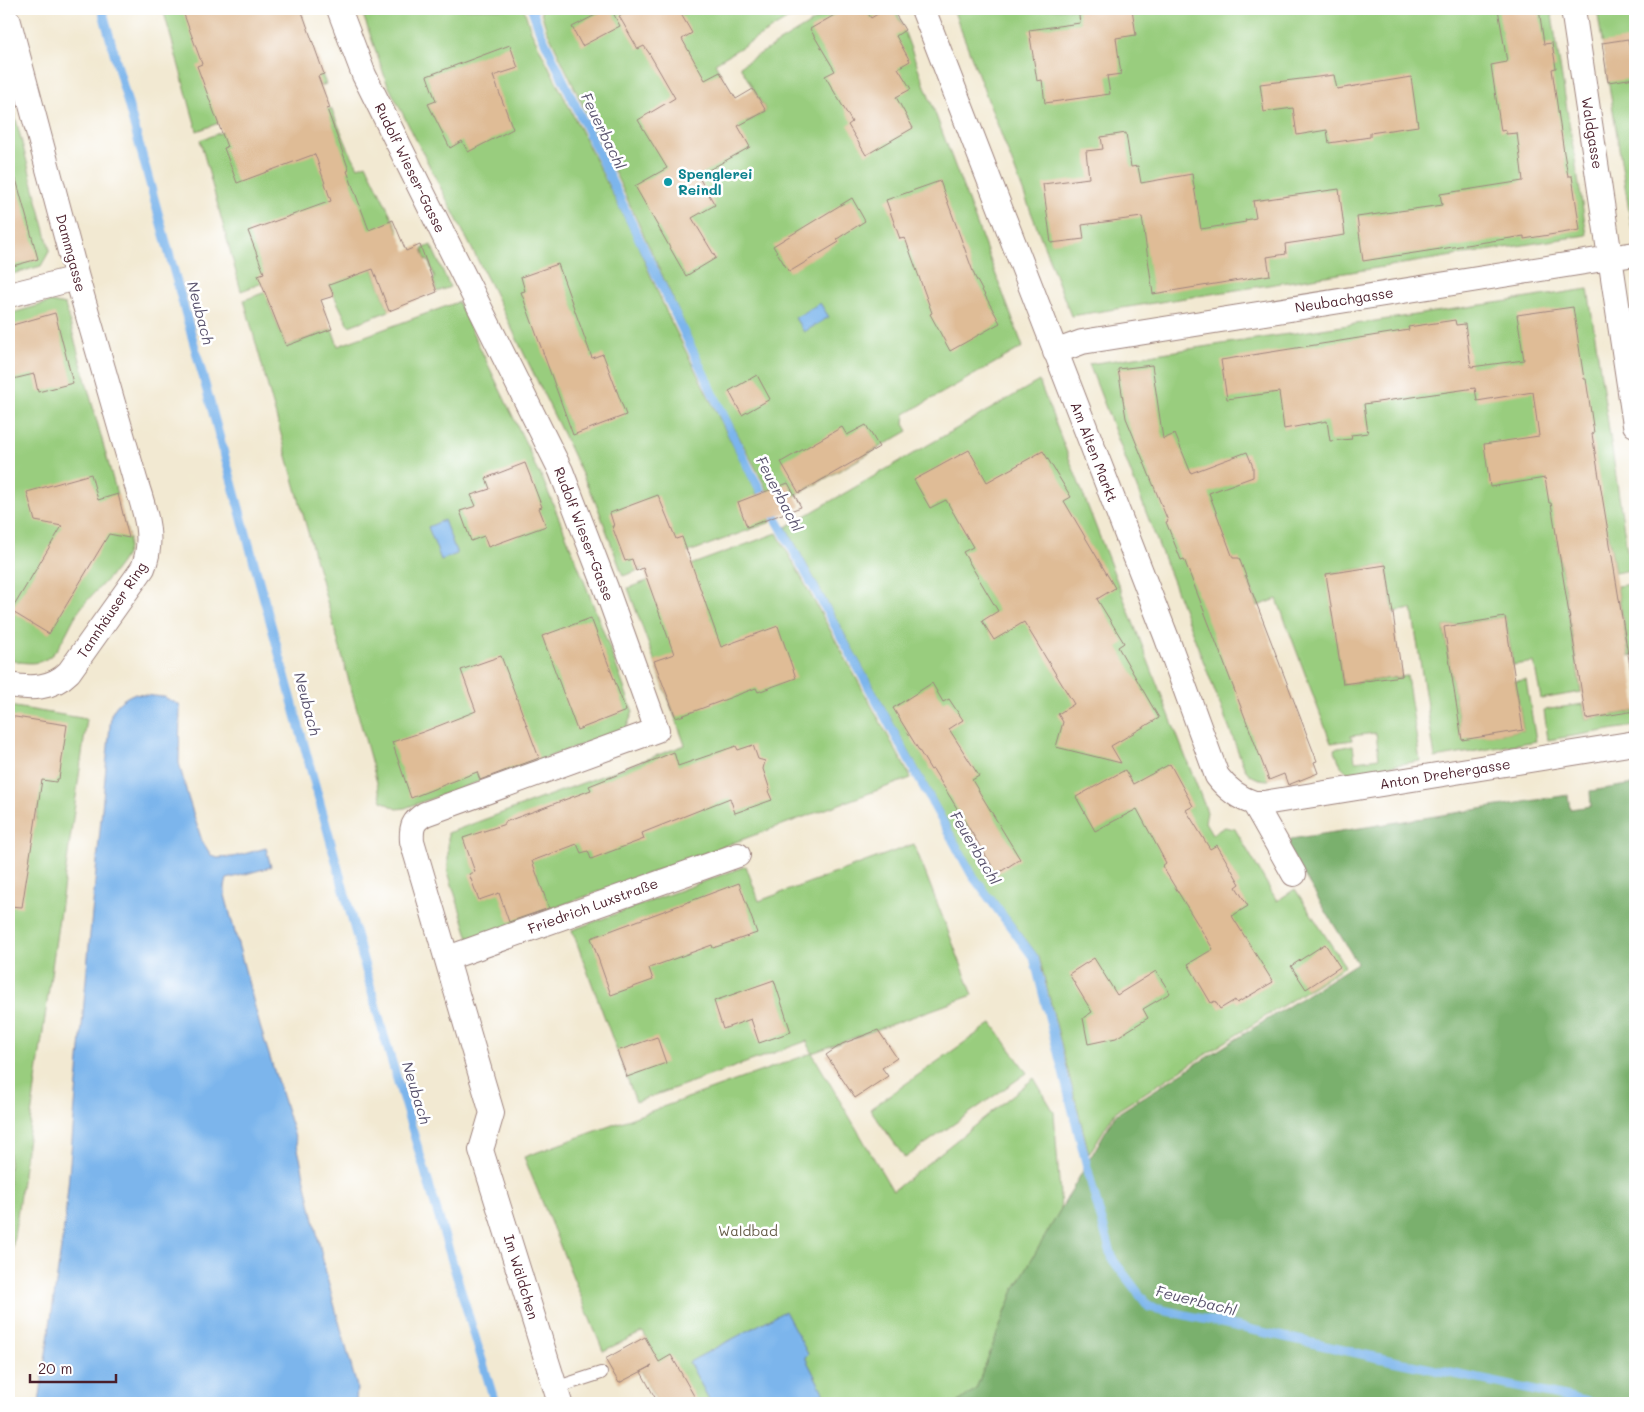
<svg xmlns="http://www.w3.org/2000/svg" width="1644" height="1412" font-family="Mali,sans-serif">
<style>
.green{fill:#99cd7e;stroke:#727654}
.forest{fill:#7ab06d;stroke:#62684c}
.water{fill:#7bb5ec;stroke:#626a8c}
.lines{fill:none;stroke-linecap:round;stroke-linejoin:round}
.stream{stroke:#7bb5ec;stroke-width:9}
.building{fill:#dfbc96}
.lane-casing{stroke:#9e847e;stroke-width:14}
.street-casing{stroke:#9e847e;stroke-width:26}
.lane{stroke:#fff;stroke-width:12}
.street{stroke:#fff;stroke-width:24}
.culture-dot{fill:#0f9aa8;stroke:#fff;stroke-width:2}
.labels{text-anchor:middle;stroke-width:5;stroke-linejoin:round;paint-order:stroke}
.street-label{font-size:14px;fill:#4a1f2b;stroke:#fff}
.culture-label{font-size:14px;font-weight:bold;fill:#0d838f;stroke:#fff;text-anchor:start}
.park-label{font-size:14px;fill:#665c48;stroke:#fff}
.water-label{font-size:15px;font-style:italic;fill:#5b546f;stroke:#fff}
</style>
<rect width="100%" height="100%" fill="#fff"/>
<filter id="ink" filterUnits="userSpaceOnUse"><feTurbulence type="fractalNoise" baseFrequency=".02" numOctaves="2"/><feDisplacementMap in="SourceGraphic" scale="10" xChannelSelector="R" yChannelSelector="G"/><feConvolveMatrix kernelMatrix="1 2 1 2 8 2 1 2 1" color-interpolation-filters="sRGB"/></filter>
<filter id="wash" filterUnits="userSpaceOnUse"><feTurbulence type="fractalNoise" baseFrequency=".0096" numOctaves="4" result="noise"/><feDisplacementMap in="SourceGraphic" scale="20" xChannelSelector="R" yChannelSelector="G"/><feGaussianBlur stdDeviation="1.12" result="paint"/><feColorMatrix in="noise" values="0 0 0 0 0 0 0 0 0 0 0 0 0 0 0 0 0 1.4 0 .05"/><feComposite in="paint" operator="in"/></filter>
<g filter="url(#wash)">
<rect width="100%" height="100%" fill="#f2e9d2"/>
<!-- green -->
<path class="green" d="M 163,9 L 251,9 L 256,23 L 297,9 L 326,84 L 197,131 Z
M 361,9 L 524,9 L 531,31 L 634,237 L 667,313 L 771,522 L 623,576 L 598,508 L 565,438 L 492,288 L 387,83 Z
M 540,9 L 805,9 L 715,63 L 747,122 L 766,111 L 740,66 L 834,9 L 896,9 L 1023,347 L 905,414 L 904,424 L 908,431 L 776,507 L 718,397 L 622,188 L 546,28 Z
M 953,9 L 1551,9 L 1587,235 L 1071,316 Z
M 1597,9 L 1635,9 L 1635,229 L 1632,230 Z
M 9,93 L 50,250 L 41,266 L 9,275 Z
M 300,104 L 321,111 L 331,108 L 348,148 L 358,167 L 366,164 L 399,232 L 241,291 L 200,140 Z
M 431,245 L 450,287 L 437,292 L 433,280 L 435,278 L 428,260 L 426,261 L 422,249 Z
M 373,269 L 389,311 L 349,326 L 322,271 Z
M 306,277 L 268,301 L 286,346 L 332,329 L 338,346 L 458,302 L 528,448 L 538,473 L 540,473 C 574,552 604,632 633,712 L 626,729 L 405,808 L 397,809 L 382,801 L 244,300 Z
M 1588,289 L 1630,570 L 1615,573 L 1608,531 L 1557,539 L 1581,692 L 1541,699 L 1534,662 L 1513,665 L 1505,617 L 1444,627 L 1462,739 L 1523,730 L 1515,681 L 1526,680 L 1536,741 L 1435,758 L 1412,609 L 1393,612 L 1386,565 L 1327,574 L 1343,684 L 1407,676 L 1420,761 L 1348,773 L 1341,766 L 1334,749 L 1353,745 L 1355,761 L 1379,758 L 1376,733 L 1351,736 L 1352,740 L 1331,743 L 1277,599 L 1258,606 L 1247,578 L 1269,780 C 1259,780 1249,777 1244,767 L 1089,364 Z
M 51,302 L 65,305 L 129,538 C 129,544 128,551 125,556 C 115,575 91,593 78,612 C 68,626 61,651 46,659 C 34,666 21,662 9,660 L 9,314 Z
M 1039,381 L 1207,812 L 1205,822 L 1212,834 L 1225,827 L 1235,829 L 1277,901 L 1295,889 L 1345,966 L 1115,1112 L 1089,1154 L 1039,957 L 976,874 L 786,527 Z
M 777,533 L 911,778 L 469,939 L 448,872 L 448,833 L 685,745 L 628,588 Z
M 1632,584 L 1635,606 L 1635,655 L 1629,656 L 1617,586 Z
M 1583,704 L 1586,719 L 1635,711 L 1635,726 L 1548,740 L 1544,710 Z
M 9,706 L 87,719 L 9,1273 L 9,816 L 36,820 L 38,807 L 9,801 Z
M 914,844 L 973,995 L 812,1053 L 893,1191 L 1034,1078 L 1054,1112 L 1061,1209 L 1014,1290 L 976,1389 L 957,1403 L 658,1403 L 641,1372 L 658,1362 L 643,1332 L 603,1351 L 524,1157 L 812,1053 L 807,1041 L 636,1102 L 572,930 L 746,866 L 759,901 Z
M 992,1023 L 1027,1073 L 905,1158 L 870,1109 Z"/>
<!-- forest -->
<path class="forest" d="M 1635,784 L 1635,1403 L 957,1403 L 976,1389 L 1014,1290 L 1115,1115 L 1357,963 L 1289,850 L 1288,844 L 1291,839 L 1568,795 L 1570,809 L 1591,806 L 1590,791 Z"/>
<!-- water -->
<path class="water" d="M 820,303 L 829,317 L 804,332 L 795,318 Z
M 444,520 L 457,554 L 441,560 L 428,527 Z
M 133,694 L 164,697 L 180,705 L 179,763 L 188,797 L 202,841 L 211,855 L 217,858 L 233,857 L 266,848 L 271,867 L 227,879 L 225,887 L 225,895 L 260,1026 L 296,1140 L 327,1278 L 357,1387 L 356,1403 L 39,1403 L 65,1220 L 90,934 L 111,715 C 116,704 122,699 133,694 Z
M 785,1311 L 808,1354 L 805,1357 L 828,1402 L 825,1403 L 711,1403 L 689,1362 Z"/>
<g class="lines">
<!-- stream -->
<path class="stream" d="M 102,9 L 384,1036 L 495,1403
M 532,9 L 539,29 L 751,473 L 972,875 L 1034,958 L 1094,1194 L 1113,1260 L 1149,1307 L 1393,1361 L 1593,1403"/>
</g>
<g id="blocks">
<!-- building -->
<path class="building" d="M 182,9 L 301,9 L 324,74 L 318,76 L 330,108 L 327,109 L 349,170 L 347,171 L 369,230 L 393,220 L 406,251 L 420,245 L 437,292 L 389,311 L 373,269 L 329,285 L 334,296 L 321,300 L 332,329 L 286,346 L 258,275 L 264,273 L 248,231 L 331,201 L 315,154 L 237,183 L 224,148 L 227,147 L 197,66 L 202,64 Z
M 607,9 L 611,9 L 620,26 L 582,46 L 572,27 Z
M 631,9 L 678,9 L 692,33 L 682,39 L 705,80 L 720,72 L 736,99 L 753,89 L 766,111 L 738,126 L 750,147 L 698,176 L 715,205 L 692,218 L 716,258 L 686,276 L 635,186 L 667,168 L 638,120 L 675,98 L 649,53 L 644,46 L 638,49 L 619,16 Z
M 845,9 L 865,9 L 871,18 L 886,9 L 892,9 L 905,30 L 896,36 L 910,61 L 898,68 L 911,89 L 896,97 L 913,128 L 866,155 L 848,125 L 852,122 L 825,76 L 835,71 L 810,29 Z
M 1078,9 L 1132,9 L 1136,35 L 1116,38 L 1121,74 L 1107,76 L 1110,94 L 1045,103 L 1042,80 L 1037,81 L 1029,30 L 1080,23 Z
M 1498,9 L 1539,9 L 1544,44 L 1552,43 L 1556,68 L 1552,69 L 1564,153 L 1568,176 L 1572,176 L 1580,230 L 1524,239 L 1524,236 L 1363,261 L 1357,217 L 1442,205 L 1440,194 L 1523,181 L 1517,133 L 1506,134 L 1506,130 L 1501,131 L 1491,65 L 1507,62 Z
M 1628,39 L 1635,78 L 1608,82 L 1602,43 Z
M 510,45 L 518,68 L 493,76 L 513,129 L 468,152 L 462,141 L 450,148 L 428,104 L 436,101 L 427,76 Z
M 1334,75 L 1337,89 L 1411,77 L 1418,126 L 1370,133 L 1370,137 L 1329,143 L 1327,130 L 1297,135 L 1293,108 L 1264,112 L 1260,84 Z
M 1126,133 L 1131,167 L 1138,166 L 1141,183 L 1192,174 L 1201,229 L 1246,222 L 1245,220 L 1256,218 L 1253,201 L 1339,189 L 1345,235 L 1285,244 L 1286,254 L 1267,257 L 1270,275 L 1153,294 L 1142,217 L 1082,225 L 1084,239 L 1051,243 L 1043,184 L 1089,178 L 1086,151 L 1103,149 L 1101,137 Z
M 16,179 L 38,259 L 9,267 L 9,180 Z
M 940,181 L 975,277 L 1000,323 L 950,351 L 930,314 L 932,313 L 905,238 L 900,239 L 886,200 Z
M 852,198 L 865,221 L 837,239 L 839,242 L 789,272 L 773,246 Z
M 558,264 L 592,358 L 603,354 L 626,415 L 573,435 L 521,292 L 525,291 L 521,277 Z
M 1573,307 L 1584,379 L 1586,379 L 1594,433 L 1592,434 L 1635,697 L 1635,711 L 1586,719 L 1551,503 L 1549,503 L 1545,478 L 1490,487 L 1484,444 L 1539,436 L 1533,392 L 1477,401 L 1475,388 L 1364,404 L 1368,433 L 1351,435 L 1352,439 L 1330,441 L 1327,421 L 1284,429 L 1279,392 L 1227,399 L 1221,360 L 1409,330 L 1408,327 L 1455,320 L 1456,325 L 1465,324 L 1471,367 L 1524,360 L 1517,315 Z
M 55,313 L 73,383 L 38,392 L 34,374 L 9,380 L 9,326 Z
M 1152,365 L 1163,439 L 1175,434 L 1191,473 L 1247,452 L 1253,467 L 1253,477 L 1209,493 L 1233,558 L 1239,558 L 1317,761 L 1314,762 L 1318,773 L 1288,785 L 1284,774 L 1269,780 L 1184,559 L 1181,560 L 1166,522 L 1168,521 L 1126,418 L 1118,369 Z
M 757,375 L 770,399 L 742,415 L 729,391 Z
M 866,425 L 879,447 L 799,493 L 781,462 L 842,427 L 847,435 Z
M 969,450 L 987,482 L 1043,451 L 1071,497 L 1064,501 L 1115,588 L 1097,599 L 1124,643 L 1118,647 L 1159,718 L 1111,746 L 1121,763 L 1056,747 L 1063,722 L 1058,714 L 1074,704 L 1024,622 L 994,640 L 982,621 L 998,611 L 963,552 L 973,547 L 946,500 L 930,508 L 914,480 Z
M 525,463 L 542,507 L 539,508 L 546,526 L 488,547 L 484,536 L 471,541 L 460,511 L 476,506 L 471,495 L 490,489 L 486,478 Z
M 91,474 L 98,500 L 118,494 L 129,538 L 109,534 L 49,634 L 11,611 L 62,526 L 35,521 L 27,492 Z
M 788,483 L 801,507 L 747,527 L 738,502 Z
M 658,495 L 676,539 L 682,537 L 721,647 L 778,626 L 796,678 L 758,692 L 756,688 L 676,718 L 654,661 L 674,654 L 643,568 L 636,571 L 632,559 L 625,561 L 612,526 L 614,526 L 610,513 Z
M 1386,565 L 1402,676 L 1343,684 L 1326,574 Z
M 1505,617 L 1523,730 L 1462,740 L 1444,627 Z
M 591,618 L 626,711 L 577,730 L 542,636 Z
M 501,656 L 539,758 L 480,780 L 477,772 L 411,798 L 392,742 L 423,732 L 476,711 L 461,670 Z
M 932,683 L 943,702 L 949,699 L 963,720 L 949,729 L 979,776 L 972,780 L 1020,859 L 997,874 L 933,769 L 931,770 L 893,708 Z
M 9,716 L 67,725 L 59,779 L 57,779 L 56,782 L 42,780 L 22,907 L 9,906 Z
M 753,745 L 758,759 L 765,761 L 763,769 L 770,790 L 768,791 L 772,800 L 735,813 L 730,798 L 642,833 L 644,839 L 591,859 L 588,851 L 581,853 L 577,844 L 532,861 L 549,908 L 509,922 L 499,893 L 479,900 L 469,874 L 475,872 L 463,838 L 505,824 L 505,822 L 591,790 L 589,786 L 674,752 L 678,766 L 736,746 L 738,750 Z
M 1170,764 L 1193,806 L 1186,810 L 1210,849 L 1217,845 L 1240,884 L 1236,887 L 1248,906 L 1232,916 L 1273,982 L 1237,1003 L 1235,1000 L 1220,1009 L 1215,1001 L 1211,1003 L 1188,964 L 1213,949 L 1162,866 L 1166,863 L 1137,809 L 1095,831 L 1076,797 L 1125,770 L 1133,784 Z
M 739,883 L 757,933 L 713,948 L 712,945 L 649,968 L 653,980 L 611,995 L 591,938 Z
M 1325,944 L 1340,967 L 1306,989 L 1291,966 Z
M 1094,958 L 1117,995 L 1156,971 L 1170,993 L 1143,1009 L 1148,1018 L 1116,1038 L 1088,1044 L 1083,1018 L 1092,1012 L 1069,974 Z
M 774,980 L 791,1032 L 759,1043 L 751,1019 L 723,1029 L 714,1001 Z
M 878,1030 L 897,1058 L 882,1068 L 888,1076 L 855,1098 L 826,1055 L 842,1044 Z
M 657,1037 L 666,1063 L 627,1077 L 617,1051 Z
M 645,1337 L 659,1362 L 671,1355 L 698,1403 L 658,1403 L 641,1372 L 652,1366 L 619,1383 L 605,1359 Z"/>
</g>
</g>
<g filter="url(#ink)">
<use href="#blocks" fill-opacity="0" stroke="#9e847e" stroke-width="1"/>
<g class="lines">
<defs>
<path id="lane" d="M 555,1388 L 601,1373"/>
<path id="street" d="M 339,9 L 364,75 L 561,471 L 606,588 L 657,730 L 425,814 C 413,821 411,827 412,841 L 492,1113 L 481,1150 L 560,1403
M 923,9 L 1166,636 L 1217,776 C 1227,789 1238,798 1254,803 L 1294,874
M 1573,9 L 1635,425
M 9,22 L 77,278 L 136,483 C 145,511 155,539 143,568 L 69,672 C 52,689 31,689 9,685
M 9,295 L 77,278
M 1055,352 L 1082,342 L 1635,254
M 1254,803 L 1264,803 L 1635,743
M 448,958 L 738,855"/>
</defs>
<!-- lane casing -->
<use href="#lane" class="lane-casing"/>
<!-- street casing -->
<use href="#street" class="street-casing"/>
<!-- lane -->
<use href="#lane" class="lane"/>
<!-- street -->
<use href="#street" class="street"/>
</g>
</g>
<!-- markers -->
<circle class="culture-dot" cx="668" cy="182" r="5"/>
<g class="labels">
<!-- street labels -->
<g class="street-label">
<text transform="translate(1592 133) rotate(81)" y="5">Waldgasse</text>
<text transform="translate(410 168) rotate(64)" y="5">Rudolf Wieser-Gasse</text>
<text transform="translate(71 253) rotate(75)" y="5">Dammgasse</text>
<text transform="translate(1344 300) rotate(-9)" y="5">Neubachgasse</text>
<text transform="translate(1094 452) rotate(69)" y="5">Am Alten Markt</text>
<text transform="translate(584 534) rotate(69)" y="5">Rudolf Wieser-Gasse</text>
<text transform="translate(112 610) rotate(-56)" y="5">Tannhäuser Ring</text>
<text transform="translate(1445 774) rotate(-9)" y="5">Anton Drehergasse</text>
<text transform="translate(593 906) rotate(-20)" y="5">Friedrich Luxstraße</text>
<text transform="translate(521 1277) rotate(73)" y="5">Im Wäldchen</text>
</g>
<!-- culture labels -->
<g class="culture-label">
<text x="678" y="179">Spenglerei<tspan x="678" dy="16">Reindl</tspan></text>
</g>
<!-- park labels -->
<g class="park-label">
<text x="748" y="1236">Waldbad</text>
</g>
<!-- water labels -->
<g class="water-label">
<text transform="translate(603 131) rotate(64)" y="5">Feuerbachl</text>
<text transform="translate(200 313) rotate(75)" y="5">Neubach</text>
<text transform="translate(779 494) rotate(62)" y="5">Feuerbachl</text>
<text transform="translate(307 704) rotate(75)" y="5">Neubach</text>
<text transform="translate(975 848) rotate(59)" y="5">Feuerbachl</text>
<text transform="translate(416 1093) rotate(73)" y="5">Neubach</text>
<text transform="translate(1196 1301) rotate(14)" y="5">Feuerbachl</text>
</g>
</g>
<!-- margin -->
<rect width="1644" height="1412" fill="none" stroke="#fff" stroke-width="30"/>
<!-- scale -->
<path d="M30 1374v8h86v-8" fill="none" stroke="#4a1f2b" stroke-width="2.5"/>
<text x="38" y="1374" font-size="15" fill="#4a1f2b" stroke="#ffffff" stroke-width="4" paint-order="stroke">20 m</text>
</svg>
